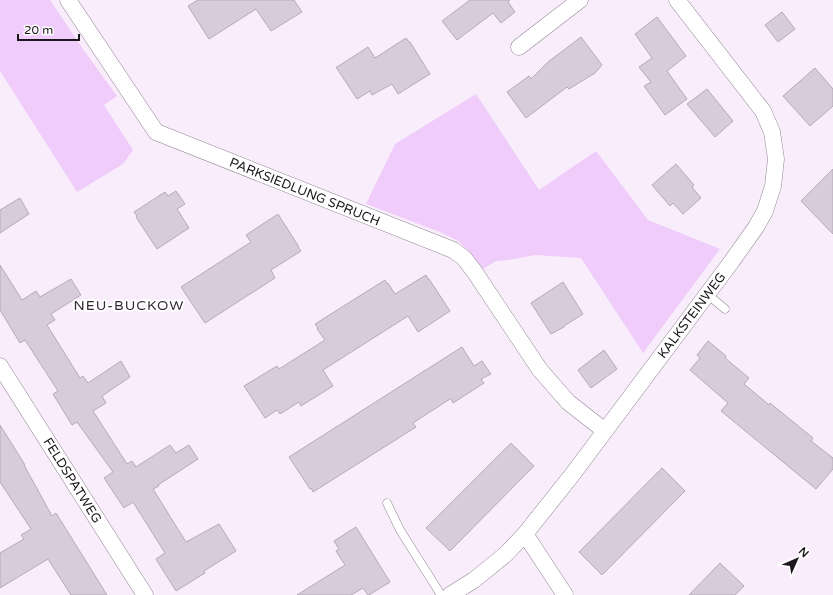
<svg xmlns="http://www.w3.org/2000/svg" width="833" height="595" font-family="'Varela Round',sans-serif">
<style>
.green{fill:#efccf9}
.building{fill:#d7ccda;stroke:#b5aab8}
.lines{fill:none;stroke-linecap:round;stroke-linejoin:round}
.lane-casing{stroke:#908593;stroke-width:9}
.street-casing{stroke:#908593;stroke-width:17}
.lane{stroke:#fff;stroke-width:8}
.street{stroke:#fff;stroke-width:16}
.labels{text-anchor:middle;stroke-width:4;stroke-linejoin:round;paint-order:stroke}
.street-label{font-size:13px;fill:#1b171c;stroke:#fff}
.neighbourhood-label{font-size:14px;letter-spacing:1px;fill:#312934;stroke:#fff}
</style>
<rect width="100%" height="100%" fill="#f9edfc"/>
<!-- green -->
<path class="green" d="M 0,0 L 50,0 L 85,52 L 117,96 L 104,105 L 133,150 L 123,164 L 77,192 L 0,71 Z
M 476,94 L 539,190 L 596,151 L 648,220 L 720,249 L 643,353 L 581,258 L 535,255 L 508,260 L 496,261 L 483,269 L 471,253 L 458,241 L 440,232 L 366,204 L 395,144 Z"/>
<!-- building -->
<path class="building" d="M 198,0 L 294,0 L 302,12 L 271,31 L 256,9 L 209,39 L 188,6 Z
M 470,0 L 510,0 L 508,2 L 515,12 L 501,23 L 493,13 L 457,40 L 442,21 Z
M 782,12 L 795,29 L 778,42 L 765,25 Z
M 657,17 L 686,56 L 667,71 L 687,99 L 665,115 L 644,86 L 651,82 L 639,67 L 652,58 L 635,34 Z
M 581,37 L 602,65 L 595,73 L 569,89 L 567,87 L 526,118 L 507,92 L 529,76 L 531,79 L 548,62 Z
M 406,38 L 409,42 L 410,42 L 430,74 L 398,94 L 392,84 L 372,95 L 370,91 L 357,99 L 336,67 L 337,67 L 368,47 L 375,58 Z
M 815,68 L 833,89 L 833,106 L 810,126 L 783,96 Z
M 707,89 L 733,121 L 715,137 L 687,104 Z
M 676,164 L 694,185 L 692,187 L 701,198 L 683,214 L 673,203 L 670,206 L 652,185 Z
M 833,169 L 833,234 L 801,201 Z
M 176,191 L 185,204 L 177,209 L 189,228 L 157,249 L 136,217 L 137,216 L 134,212 L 165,192 L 168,196 Z
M 20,198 L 29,214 L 0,233 L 0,210 Z
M 278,214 L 299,247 L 298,247 L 301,251 L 271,270 L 275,278 L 205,323 L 181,287 L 251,242 L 246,235 Z
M 0,265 L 22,300 L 36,291 L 40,297 L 71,279 L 81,295 L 51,314 L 55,320 L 47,325 L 80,378 L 83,376 L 88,383 L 121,361 L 130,377 L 102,396 L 106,403 L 93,411 L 127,464 L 132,461 L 136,467 L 170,445 L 176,453 L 189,445 L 198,459 L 158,485 L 159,486 L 153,489 L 186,542 L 219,524 L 236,551 L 204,571 L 205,573 L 176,591 L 156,559 L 165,553 L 133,502 L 124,508 L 104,478 L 113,472 L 77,422 L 72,425 L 53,394 L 58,391 L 25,340 L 20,343 L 0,310 Z
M 426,275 L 428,279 L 429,279 L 450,311 L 418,332 L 408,316 L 323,370 L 333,386 L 301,406 L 299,402 L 280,414 L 277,410 L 265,418 L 244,386 L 277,366 L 279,369 L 325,340 L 317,329 L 318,328 L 315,324 L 385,280 L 387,284 L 388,283 L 395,294 Z
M 563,282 L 583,314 L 564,326 L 564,327 L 551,334 L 531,303 Z
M 708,341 L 726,356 L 725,358 L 749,378 L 744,384 L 769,405 L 770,403 L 813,438 L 811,441 L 833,458 L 833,469 L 816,489 L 721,411 L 728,403 L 690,370 L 700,358 L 697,355 Z
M 462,347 L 474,366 L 482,361 L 491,374 L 481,379 L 484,383 L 453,403 L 451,399 L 450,399 L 413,423 L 416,427 L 313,492 L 311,488 L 310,489 L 289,457 Z
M 604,350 L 617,369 L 591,388 L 578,370 Z
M 0,425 L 25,465 L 24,465 L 52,516 L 56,513 L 107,595 L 71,595 L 48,559 L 0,588 L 0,553 L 24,539 L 21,535 L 31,529 L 0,482 Z
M 511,443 L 534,466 L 450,551 L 426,528 Z
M 662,468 L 685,491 L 602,575 L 579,552 Z
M 356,527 L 390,582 L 369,595 L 368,595 L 363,588 L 351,595 L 297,595 L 345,565 L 336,551 L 339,549 L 334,541 Z
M 720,563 L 744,586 L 735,595 L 689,595 Z"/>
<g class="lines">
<defs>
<path id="lane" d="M 707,294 L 725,309
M 387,503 L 400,530 L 441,595"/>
<path id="street" d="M 68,0 L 156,132 L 453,250 L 464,258 L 474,271 L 540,370 L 568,402 L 605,431
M 519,47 L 580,0
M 0,366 L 145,595
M 525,534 L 565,595
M 450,595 L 474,580 L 506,554 L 525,534 L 572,475 L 732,261 L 756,227 L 765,211 L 773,186 L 776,159 L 772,132 L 763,111 L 677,0"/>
</defs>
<!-- lane casing -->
<use href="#lane" class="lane-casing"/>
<!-- street casing -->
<use href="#street" class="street-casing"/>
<!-- lane -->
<use href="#lane" class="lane"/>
<!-- street -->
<use href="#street" class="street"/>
</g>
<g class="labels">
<!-- street labels -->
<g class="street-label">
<text transform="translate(305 191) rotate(22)" y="5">PARKSIEDLUNG SPRUCH</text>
<text transform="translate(691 315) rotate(-53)" y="5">KALKSTEINWEG</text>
<text transform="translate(73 480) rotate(58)" y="5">FELDSPATWEG</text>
</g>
<!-- neighbourhood labels -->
<g class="neighbourhood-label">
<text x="129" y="310">NEU-BUCKOW</text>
</g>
</g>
<!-- north arrow -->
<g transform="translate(797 559) rotate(45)" stroke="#ffffff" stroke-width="3" paint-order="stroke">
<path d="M0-3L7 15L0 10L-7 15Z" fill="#1b171c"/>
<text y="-6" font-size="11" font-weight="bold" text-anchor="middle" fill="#1b171c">N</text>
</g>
<!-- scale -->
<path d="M18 34v6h61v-6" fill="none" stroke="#1b171c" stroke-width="2"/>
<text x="24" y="34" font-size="12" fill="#1b171c" stroke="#ffffff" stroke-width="3" paint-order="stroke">20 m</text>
</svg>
